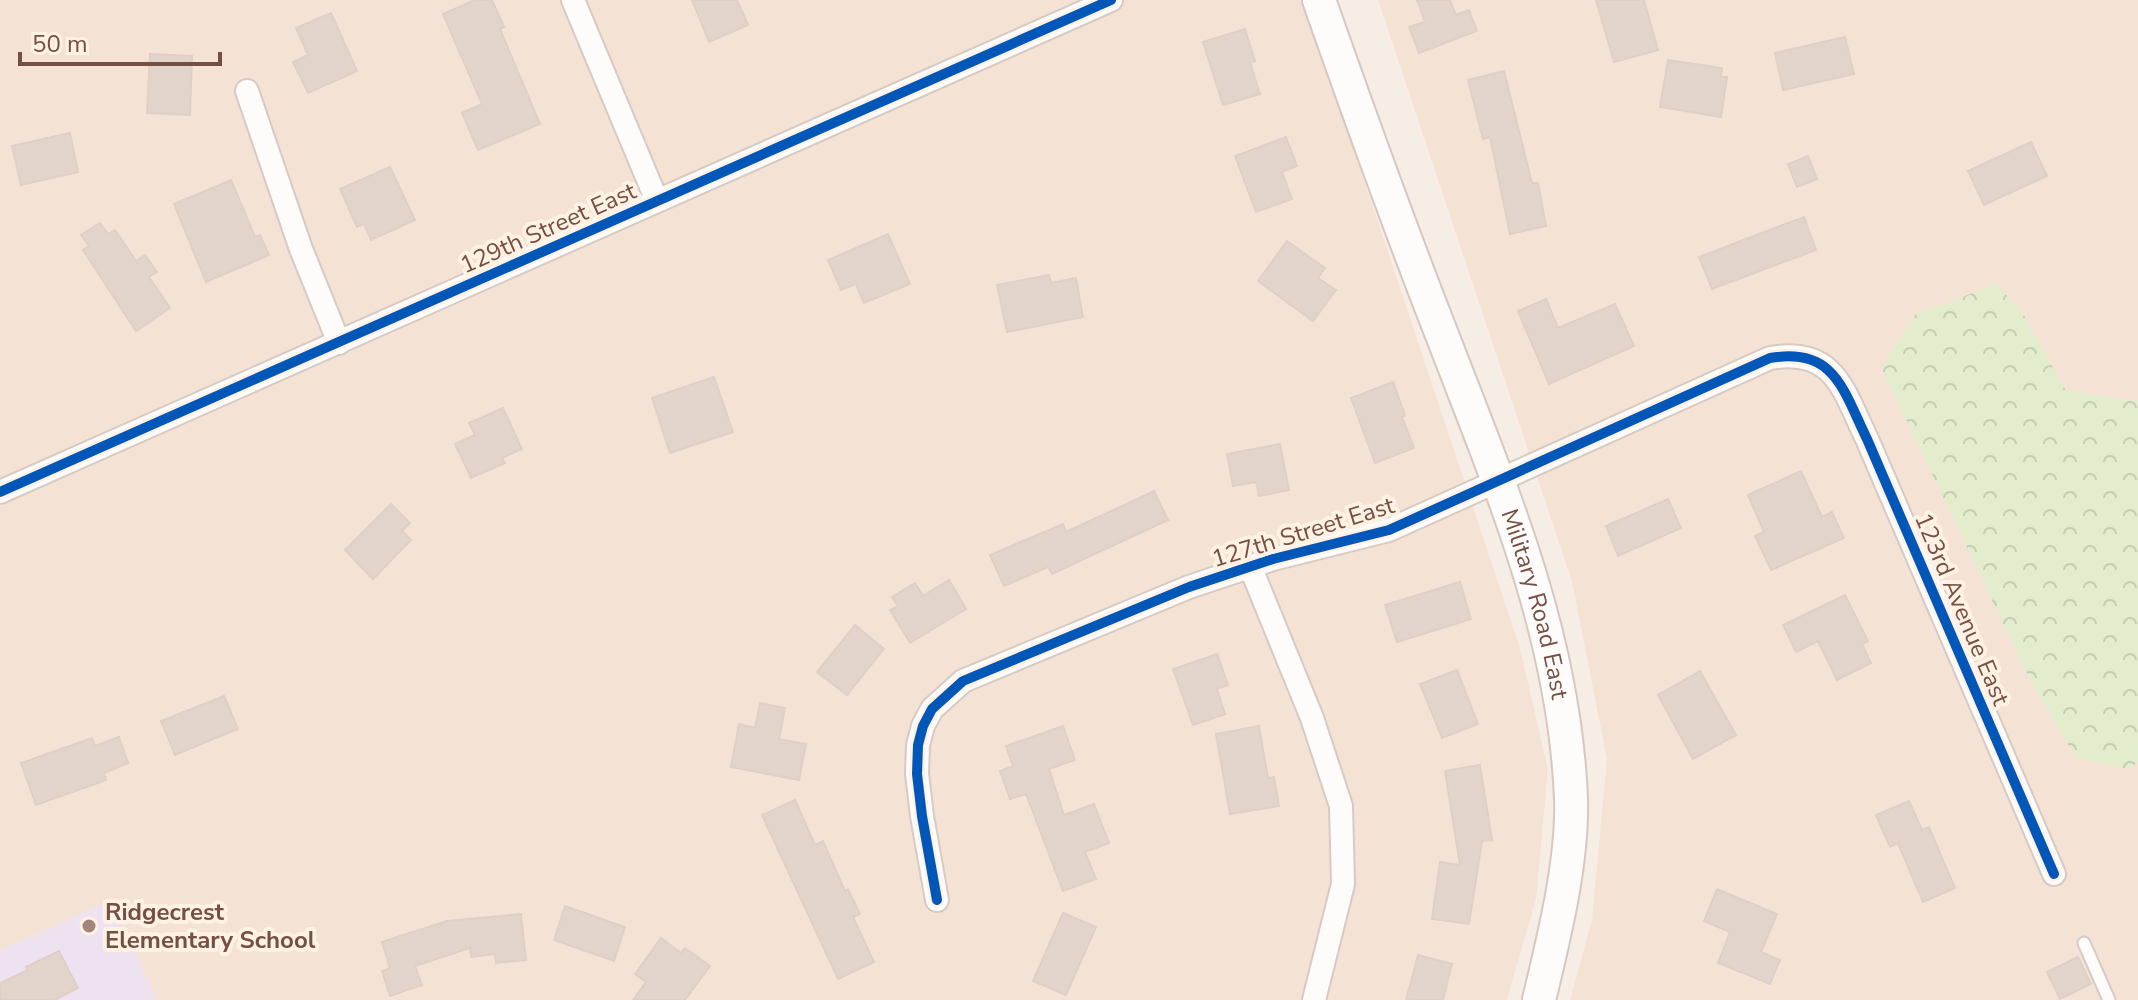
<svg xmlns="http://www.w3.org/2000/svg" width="2138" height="1000" font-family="'Nunito Sans',sans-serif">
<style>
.residential{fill:#f4e3d4}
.education{fill:#efe2f0}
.forest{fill:url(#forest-crowns)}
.building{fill:#e3d4cb;stroke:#dfcfc6;stroke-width:2}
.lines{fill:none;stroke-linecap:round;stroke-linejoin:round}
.service-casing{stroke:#d7cac2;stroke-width:15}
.minor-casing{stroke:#d7cac2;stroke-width:26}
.secondary-casing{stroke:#d6c8c1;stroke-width:36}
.service{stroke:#fefcfb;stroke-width:11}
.minor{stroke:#fefcfb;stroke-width:22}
.secondary{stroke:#fefcfb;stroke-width:32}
.cycleway-casing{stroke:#fff1e4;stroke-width:15}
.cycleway{stroke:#0057b8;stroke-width:10}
.poi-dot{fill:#a2867b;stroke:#fff1e4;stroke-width:3}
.labels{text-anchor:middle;stroke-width:8;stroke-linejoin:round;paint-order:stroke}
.street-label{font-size:24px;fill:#754f43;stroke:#fff1e4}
.poi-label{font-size:24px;font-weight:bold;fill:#754f43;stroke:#fff1e4;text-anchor:start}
</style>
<defs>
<pattern id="forest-crowns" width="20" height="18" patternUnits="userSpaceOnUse" patternTransform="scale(2)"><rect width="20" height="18" fill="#e3eccd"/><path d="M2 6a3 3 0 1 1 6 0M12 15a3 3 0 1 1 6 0" fill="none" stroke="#c6ccb1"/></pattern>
</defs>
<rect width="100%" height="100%" fill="#f6ede4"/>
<!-- residential -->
<path class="residential" d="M 0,0 L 1304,0 L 1520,648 L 1548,770 L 1536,899 L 1507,1000 L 157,1000 L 111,900 L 0,951 Z
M 1378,0 L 2138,0 L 2138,1000 L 1570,1000 L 1592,920 L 1607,759 L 1572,582 Z"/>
<!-- education -->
<path class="education" d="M 111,900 L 157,1000 L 0,1000 L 0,951 Z"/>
<!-- forest -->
<path class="forest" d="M 1997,284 L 2025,317 L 2066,391 L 2138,401 L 2138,762 L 2128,769 L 2076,758 L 2030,680 L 1881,367 L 1916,314 Z"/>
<!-- building -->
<path class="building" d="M 475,0 L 492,0 L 504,27 L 500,29 L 540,124 L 478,150 L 462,113 L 482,104 L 443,14 Z
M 692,0 L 737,0 L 748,25 L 709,42 Z
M 1417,0 L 1450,0 L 1456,15 L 1469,10 L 1477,31 L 1419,53 L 1409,27 L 1425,22 Z
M 1596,0 L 1644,0 L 1658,50 L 1614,62 Z
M 331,13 L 357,71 L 308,93 L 293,62 L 308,55 L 296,28 Z
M 1245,29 L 1255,61 L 1250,62 L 1260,94 L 1223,105 L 1203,42 Z
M 1845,37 L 1854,74 L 1783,90 L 1775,53 Z
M 150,54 L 192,56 L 190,115 L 147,113 Z
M 1668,60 L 1722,68 L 1721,77 L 1727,77 L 1721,117 L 1660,107 Z
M 1504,71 L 1532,183 L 1538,183 L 1546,226 L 1510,234 L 1490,137 L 1483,139 L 1468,80 Z
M 70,133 L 78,172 L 21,185 L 12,146 Z
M 1286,137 L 1297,166 L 1282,172 L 1292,199 L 1256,212 L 1235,156 Z
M 2031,142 L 2047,176 L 1984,205 L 1968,171 Z
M 1808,156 L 1817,179 L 1797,187 L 1788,164 Z
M 390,167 L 415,220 L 371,240 L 364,224 L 357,227 L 340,189 Z
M 231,180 L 255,237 L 260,235 L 269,255 L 206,282 L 174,204 Z
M 1804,217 L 1816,250 L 1712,289 L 1699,257 Z
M 100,223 L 108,234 L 115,230 L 136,261 L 145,255 L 157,272 L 149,277 L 170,308 L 136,331 L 83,250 L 89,246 L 81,235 Z
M 888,234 L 910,284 L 864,303 L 856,284 L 841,290 L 828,260 Z
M 1287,241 L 1325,268 L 1318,278 L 1336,290 L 1313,321 L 1258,281 Z
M 1049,275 L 1051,283 L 1076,278 L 1083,317 L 1007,332 L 997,285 Z
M 1546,299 L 1558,328 L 1615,304 L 1634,346 L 1549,384 L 1518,311 Z
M 714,377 L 733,432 L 670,453 L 652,398 Z
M 1393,382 L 1405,415 L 1402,417 L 1414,448 L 1375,463 L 1351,398 Z
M 503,408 L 522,449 L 502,458 L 505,463 L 471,478 L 455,444 L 475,435 L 469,423 Z
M 1280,444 L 1289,490 L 1259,496 L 1256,482 L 1233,486 L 1227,454 Z
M 1801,471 L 1822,517 L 1832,512 L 1844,538 L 1771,570 L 1755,536 L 1764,532 L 1748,495 Z
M 1154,491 L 1168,520 L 1052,574 L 1048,567 L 1004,586 L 990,555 L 1063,524 L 1066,532 Z
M 1668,499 L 1681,528 L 1618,556 L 1606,526 Z
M 391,504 L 410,523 L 402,531 L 411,540 L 373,579 L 345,550 Z
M 949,580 L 966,609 L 910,643 L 890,610 L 898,606 L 892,597 L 915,583 L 923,596 Z
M 1460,582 L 1471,619 L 1397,642 L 1385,605 Z
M 1845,595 L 1868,641 L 1862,644 L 1871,663 L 1837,680 L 1818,641 L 1796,652 L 1783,625 Z
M 855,625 L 884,649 L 847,695 L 817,672 Z
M 1217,654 L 1228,685 L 1217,689 L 1225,714 L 1193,725 L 1173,669 Z
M 1457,670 L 1478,724 L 1442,738 L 1420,684 Z
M 1700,671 L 1736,735 L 1693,759 L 1658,695 Z
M 224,696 L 238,729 L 175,755 L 161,721 Z
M 760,703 L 785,708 L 779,739 L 806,744 L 799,780 L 731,767 L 739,724 L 755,728 Z
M 1063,726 L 1075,760 L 1049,769 L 1064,815 L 1094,804 L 1109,843 L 1085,852 L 1096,879 L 1063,891 L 1026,794 L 1010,799 L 1000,771 L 1013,766 L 1006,746 Z
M 1259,726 L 1268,778 L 1274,777 L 1279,806 L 1230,814 L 1216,734 Z
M 119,737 L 128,763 L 104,773 L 106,780 L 36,805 L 21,763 L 92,738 L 95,746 Z
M 1480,765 L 1492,840 L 1482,841 L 1469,924 L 1432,919 L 1440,862 L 1460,865 L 1445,771 Z
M 795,800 L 815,845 L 823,841 L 845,891 L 848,889 L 860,914 L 853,917 L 874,962 L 838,979 L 762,815 Z
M 1909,801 L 1922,830 L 1929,827 L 1955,888 L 1923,902 L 1898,843 L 1890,847 L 1876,815 Z
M 1717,889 L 1777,914 L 1761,952 L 1780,960 L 1770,984 L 1718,963 L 1730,932 L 1704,921 Z
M 565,906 L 625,927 L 614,961 L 554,940 Z
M 1063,913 L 1096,927 L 1066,995 L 1033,981 Z
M 521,914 L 526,960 L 496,963 L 495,954 L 471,957 L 470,948 L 415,966 L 422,985 L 390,996 L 382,971 L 390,968 L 382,942 L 447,921 Z
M 661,938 L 681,953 L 685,948 L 710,966 L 685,1000 L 633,1000 L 646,982 L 635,974 Z
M 59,951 L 78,988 L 55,1000 L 0,1000 L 0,983 L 28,970 L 26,967 Z
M 1418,955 L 1452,964 L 1443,1000 L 1406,1000 Z
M 2078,957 L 2091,984 L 2060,999 L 2047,972 Z"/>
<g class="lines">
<defs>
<path id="service" d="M 2084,943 L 2109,1000"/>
<path id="minor" d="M 573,0 L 657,201
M 247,91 L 301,249 L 339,343
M 0,492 L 1111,0
M 1250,566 L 1312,718 L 1341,806 L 1343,884 L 1314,1000
M 937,900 L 922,816 L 917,774 L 918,745 L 923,726 L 932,709 L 963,681 L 1189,587 L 1273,559 L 1389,530 L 1770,358 C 1835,347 1843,390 1867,439 L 2054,874"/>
<g id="secondary">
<path id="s1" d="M 1319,0 C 1359,114 1400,228 1444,340 C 1502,491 1564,634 1571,798 C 1573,862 1554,937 1539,1000"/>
</g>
</defs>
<!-- service casing -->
<use href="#service" class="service-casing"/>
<!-- minor casing -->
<use href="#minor" class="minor-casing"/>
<!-- secondary casing -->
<use href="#secondary" class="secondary-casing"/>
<!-- service -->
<use href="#service" class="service"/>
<!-- minor -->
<use href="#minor" class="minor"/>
<!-- secondary -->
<use href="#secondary" class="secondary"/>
<defs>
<path id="cycleway" d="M 0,492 L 1111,0
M 937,900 L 922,816 L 917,774 L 918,745 L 923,726 L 932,709 L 963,681 L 1189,587 L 1273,559 L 1389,530 L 1770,358 C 1835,347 1843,390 1867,439 L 2054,874"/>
</defs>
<!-- cycleway casing -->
<use href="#cycleway" class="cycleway-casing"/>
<!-- cycleway -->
<use href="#cycleway" class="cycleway"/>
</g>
<!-- markers -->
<circle class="poi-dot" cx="89" cy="926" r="8"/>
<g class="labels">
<!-- street labels -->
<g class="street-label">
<text transform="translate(548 228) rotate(-24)" y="8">129th Street East</text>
<text transform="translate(1303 532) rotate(-17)" y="8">127th Street East</text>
<text dy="8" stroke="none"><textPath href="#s1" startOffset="642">Military Road East</textPath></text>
<text transform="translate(1962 609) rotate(67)" y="8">123rd Avenue East</text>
</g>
<!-- poi labels -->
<g class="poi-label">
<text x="105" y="920">Ridgecrest<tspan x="105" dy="28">Elementary School</tspan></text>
</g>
</g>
<!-- scale -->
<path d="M20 52v12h200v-12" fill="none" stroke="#754f43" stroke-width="4"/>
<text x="32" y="52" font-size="24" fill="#754f43" stroke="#fff1e4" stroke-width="6" paint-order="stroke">50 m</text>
</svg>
